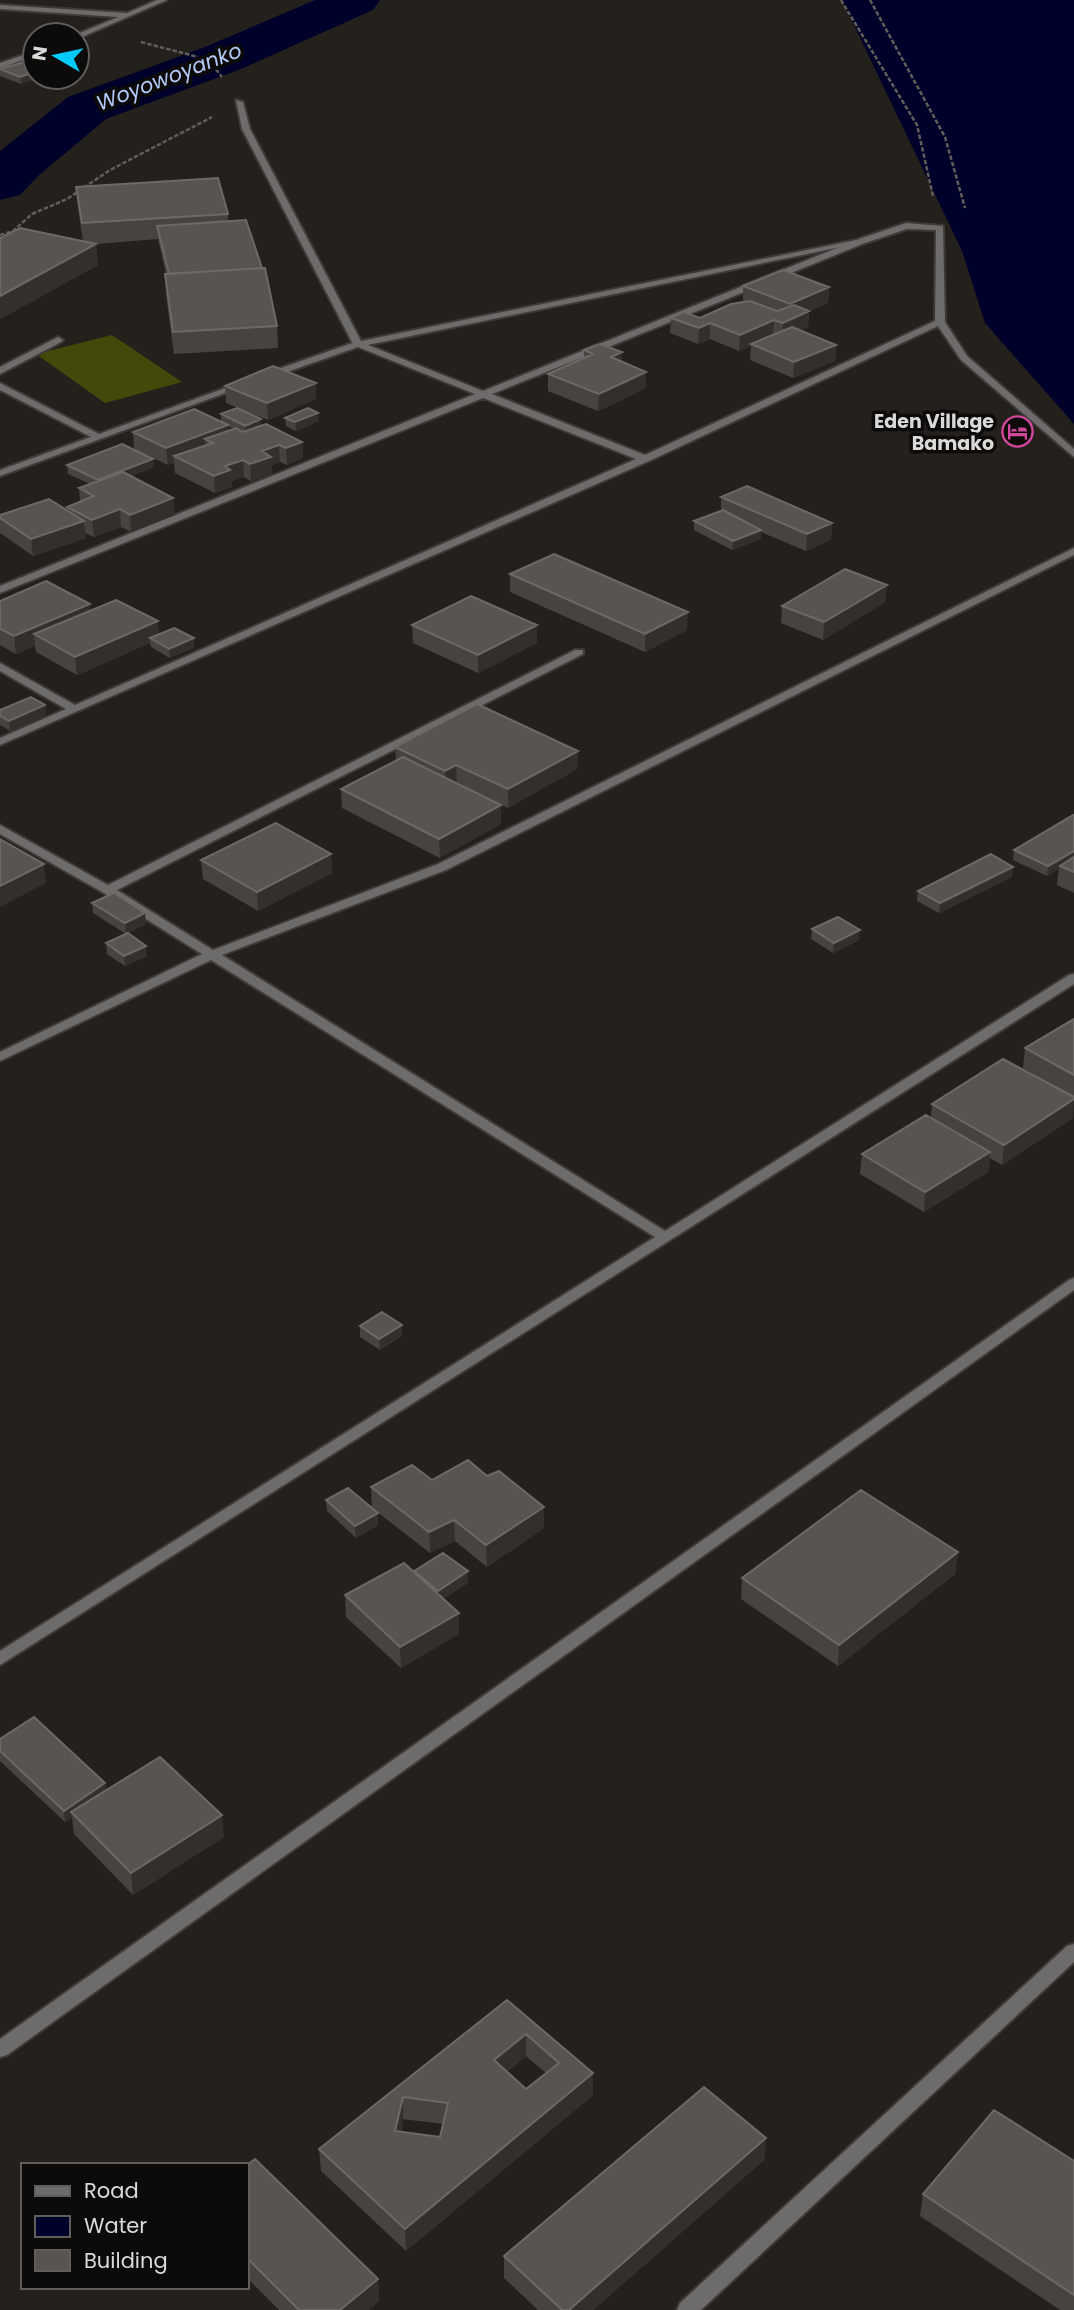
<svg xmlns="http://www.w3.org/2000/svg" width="1074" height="2310" font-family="Poppins,sans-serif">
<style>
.green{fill:#44490b}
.water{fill:#00012a}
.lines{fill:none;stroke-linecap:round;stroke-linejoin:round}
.river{fill:#00012a;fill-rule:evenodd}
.service-casing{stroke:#3e3b37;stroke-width:4}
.minor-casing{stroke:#3e3b37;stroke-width:4}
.path{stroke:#615e5a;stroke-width:2.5;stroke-dasharray:4.5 2;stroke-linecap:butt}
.service{fill:#6e6b6b;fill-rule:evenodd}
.minor{fill:#6e6b6b;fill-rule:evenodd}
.wall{fill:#494340;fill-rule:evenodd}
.shaded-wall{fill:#342f2b}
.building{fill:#595450;stroke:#6d6965;stroke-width:2;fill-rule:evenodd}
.labels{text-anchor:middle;stroke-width:7;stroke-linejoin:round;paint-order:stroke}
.far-poi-label{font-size:19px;font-weight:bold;fill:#dbdad6;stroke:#0c0b09;text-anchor:end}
.far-water-label{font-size:21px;font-style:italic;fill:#b2c9f7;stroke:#0c0b09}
</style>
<rect width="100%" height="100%" fill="#24211d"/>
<!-- green -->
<path class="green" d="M 112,335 L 182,382 L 105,403 L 36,354 Z"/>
<!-- water -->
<path class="water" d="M 842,0 L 1074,0 L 1074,424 L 985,323 L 962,251 Z"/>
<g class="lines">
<!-- river -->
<path class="river" d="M 315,0 L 380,0 L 373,10 L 241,69 L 106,119 L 38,176 L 20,195 L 0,200 L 0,151 L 68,97 L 205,47 Z"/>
<defs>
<path id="service" d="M 236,100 L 243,102 L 250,129 L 361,341 L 861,239 L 865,242 L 358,347 L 353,344 L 242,129 Z
M 58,337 L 63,340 L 61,342 L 0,374 L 0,367 Z
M 0,383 L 99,434 L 101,436 L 93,438 L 0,390 Z
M 1074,1944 L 1074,1962 L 701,2310 L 677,2310 L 680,2303 L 1067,1946 Z"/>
<path id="minor" d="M 157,0 L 167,0 L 77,39 L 75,35 L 118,17 L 0,9 L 0,5 L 127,13 Z
M 35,51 L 35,56 L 0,68 L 0,63 Z
M 906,223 L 943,226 L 945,322 L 967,356 L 1074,449 L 1074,457 L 961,360 L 938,326 L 649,461 L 0,745 L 0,738 L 66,709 L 0,671 L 0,663 L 75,705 L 636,459 L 483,398 L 0,593 L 0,586 L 475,394 L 358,347 L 267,379 L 261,379 L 261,375 L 358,341 L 483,391 L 859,239 ZM 907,229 L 936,230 L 935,321 L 645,455 L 492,394 L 865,243 Z
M 239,383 L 247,385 L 0,476 L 0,470 Z
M 1074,548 L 1074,555 L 446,870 L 222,955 L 665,1231 L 1069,975 L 1074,974 L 1074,984 L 0,1665 L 0,1651 L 655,1237 L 211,960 L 0,1061 L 0,1052 L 202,954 L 104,893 L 0,834 L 0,825 L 108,885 L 575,650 L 583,650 L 583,654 L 117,890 L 213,950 L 438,864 Z
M 1074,1278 L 1074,1290 L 7,2055 L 0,2057 L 0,2039 L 1069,1280 Z"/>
</defs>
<!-- service casing -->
<use href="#service" class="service-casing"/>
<!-- minor casing -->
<use href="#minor" class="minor-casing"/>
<!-- path -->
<path class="path" d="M 841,0 L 917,125 L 933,196
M 870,0 L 945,137 L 965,208
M 141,42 L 198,57
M 212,64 L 222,77
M 0,235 L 13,231 L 32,214 L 67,199 L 110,170 L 212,117"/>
<!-- service -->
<use href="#service" class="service"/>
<!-- minor -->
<use href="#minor" class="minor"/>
</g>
<!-- wall -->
<path class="wall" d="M 24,62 L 21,84 L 0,76 L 0,69 Z
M 76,187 L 228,214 L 228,221 L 277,326 L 278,348 L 174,354 L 166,295 L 165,274 L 166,274 L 158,239 L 96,244 L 98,265 L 0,319 L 0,238 L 83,241 L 78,208 Z
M 743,286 L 829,287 L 828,303 L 809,311 L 808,327 L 800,331 L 836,345 L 835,361 L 793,378 L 750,360 L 751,346 L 739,351 L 710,339 L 698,344 L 670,333 L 671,318 L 700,318 L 743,302 Z
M 584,350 L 622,362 L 646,388 L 598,411 L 548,391 L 548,374 L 584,358 Z
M 316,383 L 316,399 L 268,420 L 226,403 L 225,386 Z
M 318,413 L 319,421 L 296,431 L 286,426 L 285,418 Z
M 221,414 L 261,425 L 302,442 L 303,458 L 287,465 L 280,462 L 271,465 L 272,474 L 251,481 L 244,477 L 231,481 L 232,487 L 215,493 L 175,473 L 174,463 L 168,465 L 134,449 L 133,432 L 221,422 ZM 228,426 L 235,429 L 228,431 Z
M 67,465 L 154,467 L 131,476 L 173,498 L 175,515 L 131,532 L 121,527 L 94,537 L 85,533 L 86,538 L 33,556 L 0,533 L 0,515 L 67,511 L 67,507 L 80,501 L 79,488 L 90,484 L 68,474 Z
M 721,497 L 832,523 L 831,540 L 806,551 L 761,532 L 761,539 L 732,550 L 694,530 L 694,521 L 721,511 Z
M 510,574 L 687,630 L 645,652 L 510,592 Z
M 887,585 L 885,602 L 823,640 L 781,623 L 782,606 Z
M 0,601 L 90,611 L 194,648 L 170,658 L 151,647 L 150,643 L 77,675 L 36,652 L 35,646 L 16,654 L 0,645 Z
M 412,625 L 537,643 L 478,673 L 413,643 Z
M 45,705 L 46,715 L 10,731 L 0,725 L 0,710 Z
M 395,747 L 578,751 L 577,769 L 508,808 L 456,783 L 501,805 L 501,824 L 440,858 L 342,808 L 341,789 L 396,761 Z
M 1074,816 L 1074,893 L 1057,885 L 1059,869 L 1047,876 L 1013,860 L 1014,850 Z
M 331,854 L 332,873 L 258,911 L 203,879 L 201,860 Z
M 1012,877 L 939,913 L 917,901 L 918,891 Z
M 92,903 L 145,913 L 146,924 L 126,934 L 93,913 Z
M 812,929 L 859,940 L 833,953 L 811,939 Z
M 106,943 L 147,956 L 125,966 L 107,954 Z
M 1074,1019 L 1074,1097 L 1023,1068 L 1025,1048 Z
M 932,1104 L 1073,1118 L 1002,1165 L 990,1158 L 988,1172 L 924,1212 L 860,1174 L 862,1154 L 931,1118 Z
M 360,1326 L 402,1336 L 380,1350 L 360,1337 Z
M 432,1480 L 544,1528 L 487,1567 L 455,1541 L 430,1553 L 372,1508 L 371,1487 Z
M 326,1500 L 378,1513 L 378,1525 L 356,1538 L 327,1511 Z
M 958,1552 L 955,1574 L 838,1666 L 741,1599 L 742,1578 Z
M 468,1571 L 468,1583 L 443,1599 L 459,1634 L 401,1668 L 346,1617 L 345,1595 L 414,1572 Z
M 0,1739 L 105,1783 L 106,1790 L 224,1837 L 133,1895 L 74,1834 L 72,1818 L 65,1822 L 0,1761 Z
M 507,2000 L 593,2073 L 593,2095 L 406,2251 L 321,2171 L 319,2149 ZM 526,2056 L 546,2073 L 526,2089 L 507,2072 ZM 403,2119 L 443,2124 L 440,2137 L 401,2132 Z
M 766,2138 L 764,2160 L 593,2310 L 538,2310 L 504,2278 L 504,2256 Z
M 1074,2161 L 1074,2310 L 1060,2310 L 920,2216 L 923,2194 Z
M 247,2165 L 378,2279 L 379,2301 L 368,2310 L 279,2310 L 247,2278 Z"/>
<!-- shaded-wall -->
<path class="shaded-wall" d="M 35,72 L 35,77 L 44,77 L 21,84 L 20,77 Z
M 96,244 L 98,265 L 0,319 L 0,296 Z
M 829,287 L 828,303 L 809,311 L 808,327 L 783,339 L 783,323 L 790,319 L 790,304 Z
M 774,320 L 773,336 L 751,344 L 751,346 L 739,351 L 740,335 Z
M 710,323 L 710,339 L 698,344 L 699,328 Z
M 836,345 L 835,361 L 793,378 L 794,362 Z
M 622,352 L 622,368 L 611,357 Z
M 646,372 L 646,388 L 598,411 L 599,394 Z
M 316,383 L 316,399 L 268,420 L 267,403 Z
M 318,413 L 319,421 L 296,431 L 295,422 Z
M 261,419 L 261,428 L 246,434 L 245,426 Z
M 228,425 L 229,442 L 213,443 L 205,439 L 206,450 L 174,456 L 174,463 L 168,465 L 166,448 Z
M 302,442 L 303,458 L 287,465 L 286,448 Z
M 279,445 L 280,462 L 271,465 L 272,474 L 251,481 L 250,464 L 262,451 Z
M 153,459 L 154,467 L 99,489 L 98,480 Z
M 243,460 L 244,477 L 231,481 L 232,487 L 215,493 L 214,476 L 225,466 Z
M 173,498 L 175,515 L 131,532 L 130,515 Z
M 120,509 L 121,527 L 94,537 L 92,520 Z
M 84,521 L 86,538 L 33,556 L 31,539 Z
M 832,523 L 831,540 L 806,551 L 807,534 Z
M 761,530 L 761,539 L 732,550 L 733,541 Z
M 887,585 L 885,602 L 823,640 L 824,622 Z
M 90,604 L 91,622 L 34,634 L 35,646 L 16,654 L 14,636 Z
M 688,612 L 687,630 L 645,652 L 645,634 Z
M 158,621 L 159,639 L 150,638 L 150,643 L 77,675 L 75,657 Z
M 537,625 L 537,643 L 478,673 L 478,655 Z
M 194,638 L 194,648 L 170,658 L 169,649 Z
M 45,705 L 46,715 L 10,731 L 9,721 Z
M 578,751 L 577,769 L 508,808 L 508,789 Z
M 456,765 L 457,783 L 445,789 L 445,771 Z
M 501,805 L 501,824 L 440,858 L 439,839 Z
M 1074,851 L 1074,860 L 1060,866 L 1059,869 L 1047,876 L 1048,866 Z
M 331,854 L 332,873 L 258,911 L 257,892 Z
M 44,864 L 46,883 L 0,907 L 0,886 Z
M 1013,867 L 1012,877 L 939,913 L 940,903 Z
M 145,913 L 146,924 L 126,934 L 125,923 Z
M 860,930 L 859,940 L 833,953 L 834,943 Z
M 146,946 L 147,956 L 125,966 L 124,956 Z
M 1074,1099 L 1073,1118 L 1002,1165 L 1004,1145 Z
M 990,1152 L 988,1172 L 924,1212 L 925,1192 Z
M 402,1325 L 402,1336 L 380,1350 L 379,1339 Z
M 544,1507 L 544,1528 L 487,1567 L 486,1545 Z
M 378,1513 L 378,1525 L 356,1538 L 355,1526 Z
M 454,1520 L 455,1541 L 430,1553 L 429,1532 Z
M 958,1552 L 955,1574 L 838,1666 L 839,1645 Z
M 468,1571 L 468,1583 L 438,1602 L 438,1591 Z
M 459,1613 L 459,1634 L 401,1668 L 400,1647 Z
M 105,1783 L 107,1795 L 71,1812 L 72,1818 L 65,1822 L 64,1811 Z
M 222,1815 L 224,1837 L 133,1895 L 131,1873 Z
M 526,2034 L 526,2056 L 494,2082 L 494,2060 Z
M 593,2073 L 593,2095 L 406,2251 L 405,2229 Z
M 403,2097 L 403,2119 L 396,2153 L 395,2131 Z
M 766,2138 L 764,2160 L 593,2310 L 569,2310 Z
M 378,2279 L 379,2301 L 368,2310 L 340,2310 Z"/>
<!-- building -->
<path class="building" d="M 24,62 L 35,65 L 35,72 L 20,77 L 0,69 Z
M 218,178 L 228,214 L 82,223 L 76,187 Z
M 246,220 L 262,268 L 169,274 L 157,226 Z
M 20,228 L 96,244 L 0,296 L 0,238 Z
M 265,268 L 277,326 L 173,332 L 165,274 Z
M 783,270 L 829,287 L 790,304 L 743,286 Z
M 750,301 L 777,311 L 794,305 L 809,311 L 783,323 L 774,320 L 740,335 L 710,323 L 699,328 L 671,318 L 683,312 L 700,318 L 731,304 Z
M 792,327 L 836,345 L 794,362 L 751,344 Z
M 600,344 L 622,352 L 611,357 L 646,372 L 599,394 L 548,374 L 593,354 L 584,350 Z
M 273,366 L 316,383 L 267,403 L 225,386 Z
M 237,408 L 261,419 L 245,426 L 221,414 Z
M 308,408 L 318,413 L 295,422 L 285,418 Z
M 194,409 L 228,425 L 166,448 L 133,432 Z
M 266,424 L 302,442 L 286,448 L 279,445 L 262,451 L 271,457 L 250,464 L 243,460 L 225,466 L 230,470 L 214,476 L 174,456 L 213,443 L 205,439 L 236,428 L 243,432 Z
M 122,444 L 153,459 L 98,480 L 67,465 Z
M 123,472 L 173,498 L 130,515 L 120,509 L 92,520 L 67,507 L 94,496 L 79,488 Z
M 747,486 L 832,523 L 807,534 L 721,497 Z
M 49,499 L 84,521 L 31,539 L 0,518 L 0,515 Z
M 723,510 L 761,530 L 733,541 L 694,521 Z
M 554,554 L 688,612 L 645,634 L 510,574 Z
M 845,569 L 887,585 L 824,622 L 782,606 Z
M 46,581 L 90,604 L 14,636 L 0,629 L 0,601 Z
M 471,596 L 537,625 L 478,655 L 412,625 Z
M 116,600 L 158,621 L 75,657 L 34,634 Z
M 174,628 L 194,638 L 169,649 L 150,638 Z
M 31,697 L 45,705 L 9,721 L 0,716 L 0,710 Z
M 477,704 L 578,751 L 508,789 L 456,765 L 445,771 L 395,747 Z
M 403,757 L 501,805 L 439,839 L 341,789 Z
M 1073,815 L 1074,816 L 1074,851 L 1048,866 L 1014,850 Z
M 276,823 L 331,854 L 257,892 L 201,860 Z
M 0,839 L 44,864 L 0,886 Z
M 991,854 L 1013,867 L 940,903 L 918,891 Z
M 1074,857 L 1074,872 L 1060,866 Z
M 114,893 L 145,913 L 125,923 L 92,903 Z
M 838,917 L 860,930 L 834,943 L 812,929 Z
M 128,933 L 146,946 L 124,956 L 106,943 Z
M 1074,1019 L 1074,1075 L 1025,1048 Z
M 1003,1059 L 1074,1097 L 1074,1099 L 1004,1145 L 932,1104 Z
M 926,1115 L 990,1152 L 925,1192 L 862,1154 Z
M 382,1312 L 402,1325 L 379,1339 L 360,1326 Z
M 468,1460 L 487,1476 L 499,1471 L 544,1507 L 486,1545 L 454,1520 L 429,1532 L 371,1487 L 412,1465 L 432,1480 Z
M 348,1488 L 378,1513 L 355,1526 L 326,1500 Z
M 861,1490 L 958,1552 L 839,1645 L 742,1578 Z
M 443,1553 L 468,1571 L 438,1591 L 414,1571 Z
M 404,1563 L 459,1613 L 400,1647 L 345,1595 Z
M 34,1717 L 105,1783 L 64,1811 L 0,1751 L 0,1739 Z
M 160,1757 L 222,1815 L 131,1873 L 71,1812 Z
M 507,2000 L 593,2073 L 405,2229 L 319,2149 ZM 526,2034 L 559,2063 L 526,2089 L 494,2060 ZM 403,2097 L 448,2103 L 440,2137 L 395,2131 Z
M 704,2087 L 766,2138 L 569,2310 L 562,2310 L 504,2256 Z
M 994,2110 L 1074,2161 L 1074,2295 L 923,2194 Z
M 255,2159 L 378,2279 L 340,2310 L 299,2310 L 247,2258 L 247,2165 Z"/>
<!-- icons -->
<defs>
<symbol id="hotel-ring" viewBox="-11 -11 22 22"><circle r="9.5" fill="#0c0b09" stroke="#d1479c" stroke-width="1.5"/><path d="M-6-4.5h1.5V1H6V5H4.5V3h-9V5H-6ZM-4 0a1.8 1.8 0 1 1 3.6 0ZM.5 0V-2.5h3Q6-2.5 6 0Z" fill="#d1479c"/></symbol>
</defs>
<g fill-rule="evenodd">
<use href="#hotel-ring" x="1000" y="414" width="35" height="35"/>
</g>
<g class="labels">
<!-- far-poi labels -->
<g class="far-poi-label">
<text x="994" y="428">Eden Village<tspan x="994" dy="22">Bamako</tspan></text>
</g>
<!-- far-water labels -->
<g class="far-water-label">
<text transform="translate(169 77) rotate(-21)" y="7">Woyowoyanko</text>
</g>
</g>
<!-- legend -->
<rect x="21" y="2163" width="228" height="126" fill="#0c0b09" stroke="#5f5e5b" stroke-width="2"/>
<rect x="35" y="2186" width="35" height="10" fill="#6e6b6b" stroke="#5f5e5b" stroke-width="2"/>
<text x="84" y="2198" font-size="21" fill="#dbdad6">Road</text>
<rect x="35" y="2216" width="35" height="21" fill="#00012a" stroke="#5f5e5b" stroke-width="2"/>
<text x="84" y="2233" font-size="21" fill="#dbdad6">Water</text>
<rect x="35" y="2250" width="35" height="21" fill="#595450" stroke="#5f5e5b" stroke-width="2"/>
<text x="84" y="2268" font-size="21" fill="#dbdad6">Building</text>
<!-- north arrow -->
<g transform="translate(56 56) rotate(279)"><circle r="33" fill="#0c0b09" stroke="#5f5e5b" stroke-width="2"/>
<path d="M0-5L12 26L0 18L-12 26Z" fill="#00cbf8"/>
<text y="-10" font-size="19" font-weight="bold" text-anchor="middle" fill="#dbdad6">N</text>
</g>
</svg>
